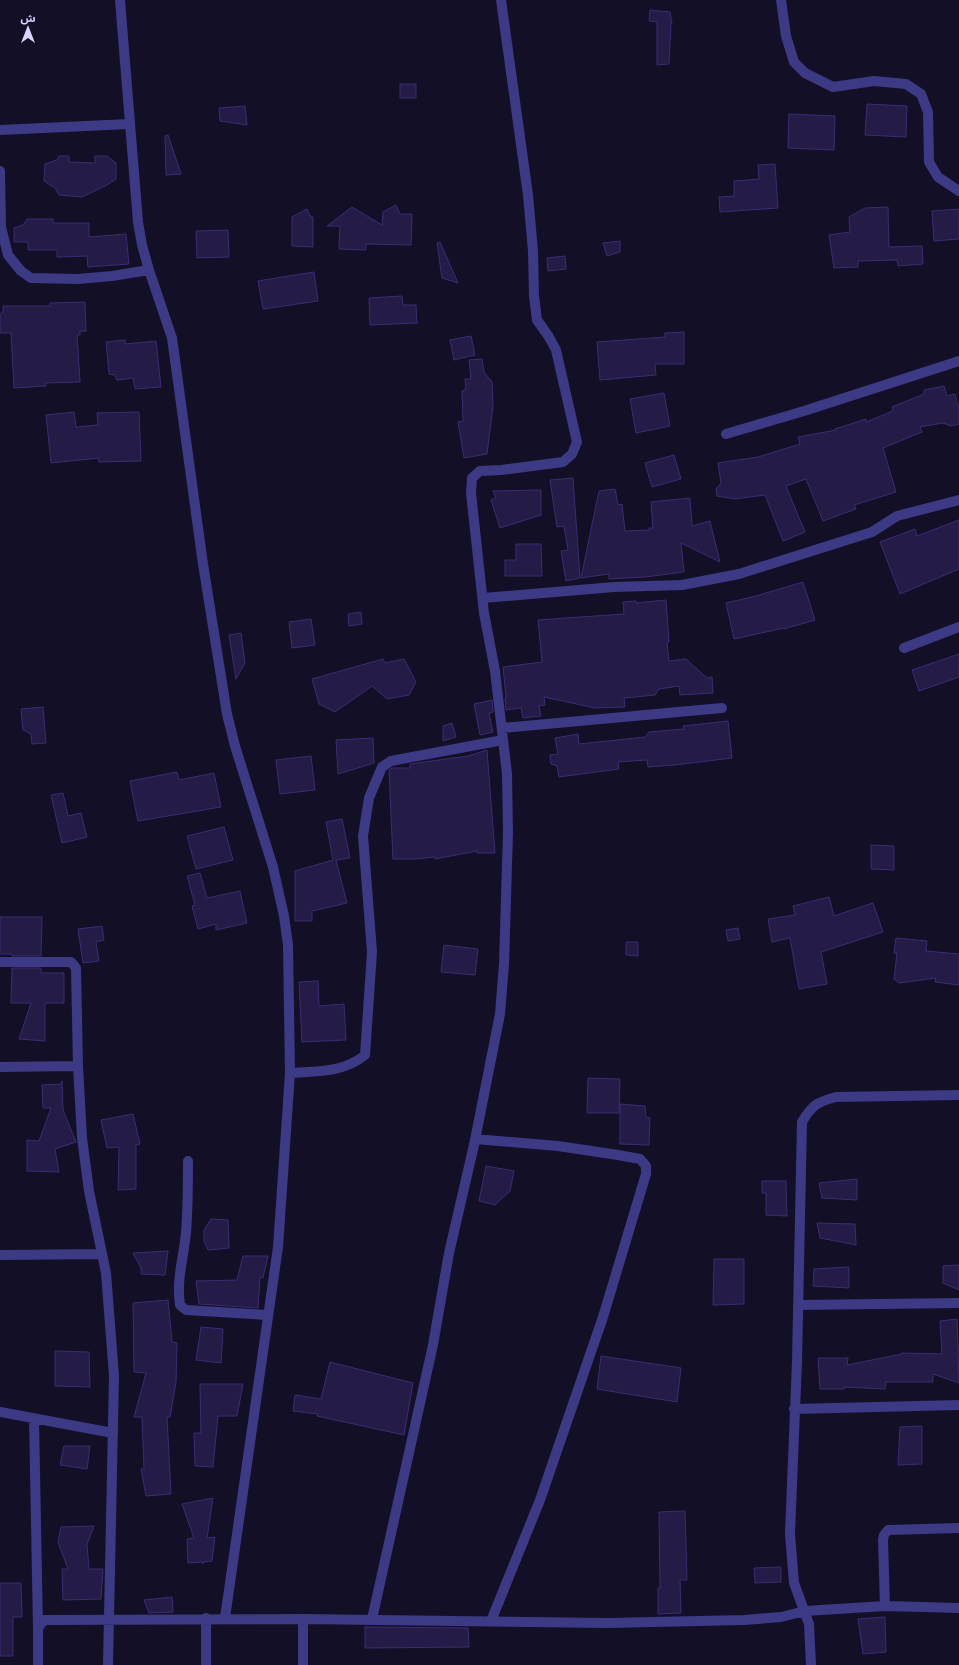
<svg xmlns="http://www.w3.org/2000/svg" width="959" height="1665" font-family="'Open Sans','Noto Sans Arabic',sans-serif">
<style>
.building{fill:#241b47;stroke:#3b2d73}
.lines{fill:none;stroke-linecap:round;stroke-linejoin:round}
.minor{stroke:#3d3a85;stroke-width:10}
</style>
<rect width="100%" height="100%" fill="#130f26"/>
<!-- building -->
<path class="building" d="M 650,10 L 670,12 L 672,23 L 671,23 L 669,64 L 657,65 L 657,22 L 649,21 Z
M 400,84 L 416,84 L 416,98 L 400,98 Z
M 867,104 L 907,106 L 906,137 L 865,135 Z
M 245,106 L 247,125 L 220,121 L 219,108 Z
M 789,114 L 835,116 L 834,150 L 788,148 Z
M 168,135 L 181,174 L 166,175 L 165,136 Z
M 59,156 L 69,156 L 69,162 L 95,163 L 95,156 L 107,156 L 116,163 L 116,179 L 107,185 L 82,197 L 59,195 L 55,188 L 44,181 L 45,164 L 57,160 Z
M 775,164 L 778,208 L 720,212 L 719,197 L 734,196 L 734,181 L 759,179 L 758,165 Z
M 396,205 L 400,214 L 412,214 L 411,245 L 366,244 L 366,250 L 339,249 L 340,226 L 327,226 L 352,207 L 382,225 L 383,212 Z
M 888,207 L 889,247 L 922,246 L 923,264 L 898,266 L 897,260 L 858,261 L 858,267 L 834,268 L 829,235 L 850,232 L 849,217 L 865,208 Z
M 307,209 L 311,217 L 313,217 L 313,247 L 292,246 L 292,217 Z
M 959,209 L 959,239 L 934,241 L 932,211 Z
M 27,219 L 53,219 L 53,223 L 89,223 L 89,237 L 126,234 L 129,264 L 88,267 L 87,256 L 57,257 L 57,250 L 28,250 L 28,242 L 14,242 L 14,228 L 23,225 Z
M 228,230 L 229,257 L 197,258 L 196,231 Z
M 620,241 L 620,252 L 607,256 L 603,243 Z
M 440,242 L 458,283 L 442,278 L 437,243 Z
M 565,256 L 566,269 L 548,271 L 547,258 Z
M 314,272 L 318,301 L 263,309 L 258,281 Z
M 402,296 L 403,305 L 416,305 L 417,323 L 370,325 L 369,298 Z
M 85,302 L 86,331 L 80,331 L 80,335 L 77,335 L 80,382 L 46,383 L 46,386 L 14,388 L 11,333 L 0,333 L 0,314 L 3,312 L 3,306 L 50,306 L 50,303 Z
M 684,332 L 684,364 L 655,364 L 656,375 L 600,380 L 597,342 L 665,337 L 665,333 Z
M 471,336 L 475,355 L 454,360 L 450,340 Z
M 125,340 L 125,344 L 156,341 L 161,387 L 135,389 L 133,378 L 117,380 L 115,375 L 109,374 L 106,342 Z
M 482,359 L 484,372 L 492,382 L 493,406 L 487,454 L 464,458 L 458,422 L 463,421 L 462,391 L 466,389 L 465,379 L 471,379 L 469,360 Z
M 944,386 L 947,396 L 955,394 L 959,409 L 959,424 L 951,426 L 943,423 L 920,427 L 922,432 L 883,448 L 896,492 L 854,505 L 856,509 L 823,521 L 806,479 L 786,486 L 805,532 L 783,541 L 765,495 L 735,499 L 717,496 L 716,489 L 721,483 L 718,463 L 758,457 L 800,444 L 798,437 L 836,430 L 835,429 L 866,419 L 866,422 L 893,411 L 892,407 L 924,394 L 924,390 Z
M 664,393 L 670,426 L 636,433 L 630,399 Z
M 74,412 L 76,427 L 98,425 L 97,413 L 139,412 L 141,461 L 99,462 L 99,458 L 51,463 L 46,415 Z
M 674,455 L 681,479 L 652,487 L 645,463 Z
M 573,478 L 580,578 L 566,581 L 561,551 L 568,550 L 564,526 L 557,527 L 550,480 Z
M 615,489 L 618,505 L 622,504 L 625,531 L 650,530 L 649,528 L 653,528 L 651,502 L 690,498 L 692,526 L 710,521 L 720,562 L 681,543 L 684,572 L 645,577 L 609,579 L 609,574 L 581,578 L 599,491 Z
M 541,490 L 541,515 L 500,528 L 491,500 L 496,498 L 493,491 Z
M 959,520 L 959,569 L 900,594 L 880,542 L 915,529 L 917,536 Z
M 516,544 L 541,544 L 542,576 L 505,576 L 505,560 L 516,560 Z
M 803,582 L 815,620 L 784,629 L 784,628 L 734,639 L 726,603 L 756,596 Z
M 666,600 L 669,642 L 667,643 L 669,661 L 686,659 L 707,678 L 712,677 L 713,693 L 680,695 L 679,686 L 659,689 L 655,695 L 624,698 L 625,707 L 595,708 L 544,697 L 545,705 L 539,706 L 541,716 L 523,718 L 521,708 L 506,710 L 505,698 L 506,697 L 503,667 L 542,662 L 538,620 L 624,614 L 623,602 L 636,601 L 636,603 Z
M 361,612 L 362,624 L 349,626 L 348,614 Z
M 311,619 L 315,645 L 292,648 L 289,622 Z
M 241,633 L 245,663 L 236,679 L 229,635 Z
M 959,654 L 959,677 L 919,691 L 912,670 Z
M 383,659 L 385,663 L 404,659 L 416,682 L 409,695 L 387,699 L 372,686 L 335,712 L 319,704 L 312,679 Z
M 492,700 L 493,712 L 489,713 L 493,732 L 480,735 L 474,704 Z
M 43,707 L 46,743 L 32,744 L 31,734 L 23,730 L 21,709 Z
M 728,721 L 732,758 L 674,765 L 648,767 L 647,760 L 618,762 L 619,769 L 559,777 L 557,766 L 551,764 L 550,755 L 558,754 L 555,738 L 578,734 L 579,744 L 645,737 L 649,732 L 684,729 L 683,726 Z
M 452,723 L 456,737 L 443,741 L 443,726 Z
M 373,738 L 374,763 L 338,774 L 336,740 Z
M 487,750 L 495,853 L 477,853 L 477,851 L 435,859 L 435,857 L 415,859 L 393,859 L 389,770 L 392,768 L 410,768 L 410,764 L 468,756 Z
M 311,756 L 315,790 L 280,794 L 276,760 Z
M 177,772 L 179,780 L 214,773 L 221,807 L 138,821 L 130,781 Z
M 63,793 L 68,816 L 81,813 L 87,837 L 62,843 L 51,795 Z
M 342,819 L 350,858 L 336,860 L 347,903 L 312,911 L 312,921 L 295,921 L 295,871 L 333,860 L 326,822 Z
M 224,827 L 233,860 L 196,869 L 187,836 Z
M 871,845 L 894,846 L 894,870 L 871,869 Z
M 200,873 L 207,898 L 240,891 L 247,923 L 216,930 L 216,924 L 198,929 L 192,906 L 195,905 L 187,876 Z
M 829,897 L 834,916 L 873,903 L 883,932 L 821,952 L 827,984 L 799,989 L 790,938 L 772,942 L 768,919 L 795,915 L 793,906 Z
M 0,917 L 42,917 L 41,956 L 12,956 L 12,954 L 0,954 Z
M 102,926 L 104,940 L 96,942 L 99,961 L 83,963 L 78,929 Z
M 738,928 L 740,939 L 728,941 L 726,930 Z
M 896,938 L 927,941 L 926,951 L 959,954 L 959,985 L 935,982 L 936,978 L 899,983 L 894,979 L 897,953 L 894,953 Z
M 626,942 L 638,942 L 638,956 L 626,955 Z
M 444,945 L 478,949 L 475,975 L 441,972 Z
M 12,968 L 41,968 L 41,973 L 64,973 L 64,1003 L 45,1003 L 45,1041 L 19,1039 L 31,1003 L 11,1003 Z
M 318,981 L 319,1006 L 344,1004 L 346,1040 L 302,1042 L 299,982 Z
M 588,1078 L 620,1079 L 619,1113 L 587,1113 Z
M 62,1081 L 63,1110 L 76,1142 L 55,1149 L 59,1172 L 27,1171 L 27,1140 L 39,1141 L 51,1108 L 43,1108 L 42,1085 L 61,1084 Z
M 620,1104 L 645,1106 L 646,1117 L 650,1118 L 649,1145 L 620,1144 Z
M 133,1114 L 140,1144 L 136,1145 L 136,1189 L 118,1190 L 119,1147 L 107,1148 L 101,1120 Z
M 486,1166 L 514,1171 L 510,1191 L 495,1205 L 479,1201 Z
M 857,1179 L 857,1200 L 822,1198 L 819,1183 Z
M 762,1181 L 786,1181 L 787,1216 L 766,1215 L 766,1193 L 762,1193 Z
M 211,1219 L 228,1220 L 229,1248 L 208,1250 L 204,1241 L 204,1230 Z
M 817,1223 L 855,1224 L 856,1245 L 820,1238 Z
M 168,1251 L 165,1275 L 141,1274 L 141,1268 L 133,1253 Z
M 243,1256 L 268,1256 L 263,1278 L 260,1278 L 258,1308 L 199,1304 L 196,1281 L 237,1280 Z
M 714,1259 L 744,1259 L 744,1304 L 713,1305 Z
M 959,1265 L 959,1290 L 943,1283 L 943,1266 Z
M 849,1267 L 849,1288 L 813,1286 L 814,1269 Z
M 168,1300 L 172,1342 L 177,1343 L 176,1382 L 170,1417 L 167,1417 L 171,1494 L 146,1496 L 141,1469 L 144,1469 L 142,1417 L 134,1417 L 146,1373 L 134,1372 L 133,1303 Z
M 957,1319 L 959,1383 L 933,1374 L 933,1382 L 886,1382 L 885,1389 L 844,1387 L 844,1389 L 820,1389 L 818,1358 L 848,1358 L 847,1365 L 902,1354 L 902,1353 L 942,1354 L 940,1321 Z
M 201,1327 L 223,1329 L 221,1363 L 196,1360 Z
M 55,1351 L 89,1352 L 90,1387 L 55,1386 Z
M 601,1356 L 681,1368 L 677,1402 L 597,1389 Z
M 330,1362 L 413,1383 L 404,1435 L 317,1416 L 318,1414 L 293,1411 L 295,1395 L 321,1399 Z
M 200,1384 L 243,1384 L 237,1416 L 218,1416 L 213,1467 L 195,1466 L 194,1433 L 201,1433 Z
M 922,1426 L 922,1464 L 898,1465 L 900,1427 Z
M 64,1446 L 90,1446 L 87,1469 L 60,1465 Z
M 213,1498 L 207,1538 L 215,1537 L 212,1561 L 203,1562 L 203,1564 L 202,1562 L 188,1563 L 187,1539 L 194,1538 L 182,1504 Z
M 685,1511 L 687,1580 L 680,1580 L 681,1613 L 658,1614 L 658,1588 L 660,1588 L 659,1512 Z
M 94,1526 L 87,1544 L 89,1569 L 103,1569 L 101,1599 L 63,1600 L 62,1569 L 68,1569 L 58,1542 L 61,1527 Z
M 781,1567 L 781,1582 L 755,1583 L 754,1568 Z
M 0,1583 L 21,1583 L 22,1617 L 13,1617 L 13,1656 L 0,1656 Z
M 172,1597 L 173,1612 L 149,1613 L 144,1600 Z
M 885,1617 L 886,1652 L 863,1654 L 858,1619 Z
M 365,1627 L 468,1628 L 469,1647 L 365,1648 Z"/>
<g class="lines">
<!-- minor -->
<path class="minor" d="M 120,0 L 138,222 L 142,245 L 149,270 L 172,338 L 203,564 L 227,714 L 235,746 L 273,867 L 284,916 L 288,945 L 290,1073 L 278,1247 L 225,1618
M 781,0 L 786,36 L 794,62 L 805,73 L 833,87 L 874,81 L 906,84 L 921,94 L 928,112 L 929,162 L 938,177 L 959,191
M 0,130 L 129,124
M 0,171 L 1,227 L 8,255 L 21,271 L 31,278 L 78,279 L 112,276 L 149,270
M 726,434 L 804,411 L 959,361
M 483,598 L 614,587 L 682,585 L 739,574 L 872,532 L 897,516 L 959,500
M 904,648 L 959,627
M 502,728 L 722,708
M 0,962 L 71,962 L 76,968 L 78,1066 L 82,1138 L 89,1191 L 106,1273 L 114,1376 L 108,1665
M 0,1067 L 78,1066
M 290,1073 C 317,1071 343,1073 365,1055 L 372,952 L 363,836 L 369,798 L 382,767 L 391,761 L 503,740
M 475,1139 L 558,1146 L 618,1155 L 640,1159 L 646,1166 L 646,1174 L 603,1317 L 540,1500 L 491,1621
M 188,1161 C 188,1185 188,1208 186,1232 C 184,1257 176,1279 180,1305 L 186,1310 L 268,1315
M 0,1255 L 102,1254
M 798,1305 L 959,1303
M 794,1409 L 959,1405
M 0,1412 L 113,1433
M 34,1419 L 38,1628
M 885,1606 L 883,1540 L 884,1535 L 888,1530 L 959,1528
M 303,1619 L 303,1665
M 372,1619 L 433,1345 L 449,1253 L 474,1145 L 500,1014 L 504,964 L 508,832 L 507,774 L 495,671 L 484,613 L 471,493 L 472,478 L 480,471 L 501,470 L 563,462 L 572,454 L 577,442 L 556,350 L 549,337 L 537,320 L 534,296 L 533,251 L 528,195 L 501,0
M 38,1665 L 38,1628 L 44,1620 L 303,1619 L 608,1623 L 744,1620 L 781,1617 L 805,1611 L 885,1606 L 959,1608
M 206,1665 L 206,1618
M 811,1665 L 809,1624 L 794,1583 L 790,1534 L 797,1361 L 802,1122 C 812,1105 817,1102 836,1097 L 959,1095"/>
</g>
<!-- north arrow -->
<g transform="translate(28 28)" stroke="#130f26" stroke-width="3" paint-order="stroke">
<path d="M0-3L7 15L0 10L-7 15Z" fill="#d9d4ff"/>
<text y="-6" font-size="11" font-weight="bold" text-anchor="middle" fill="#d9d4ff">ش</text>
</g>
</svg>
